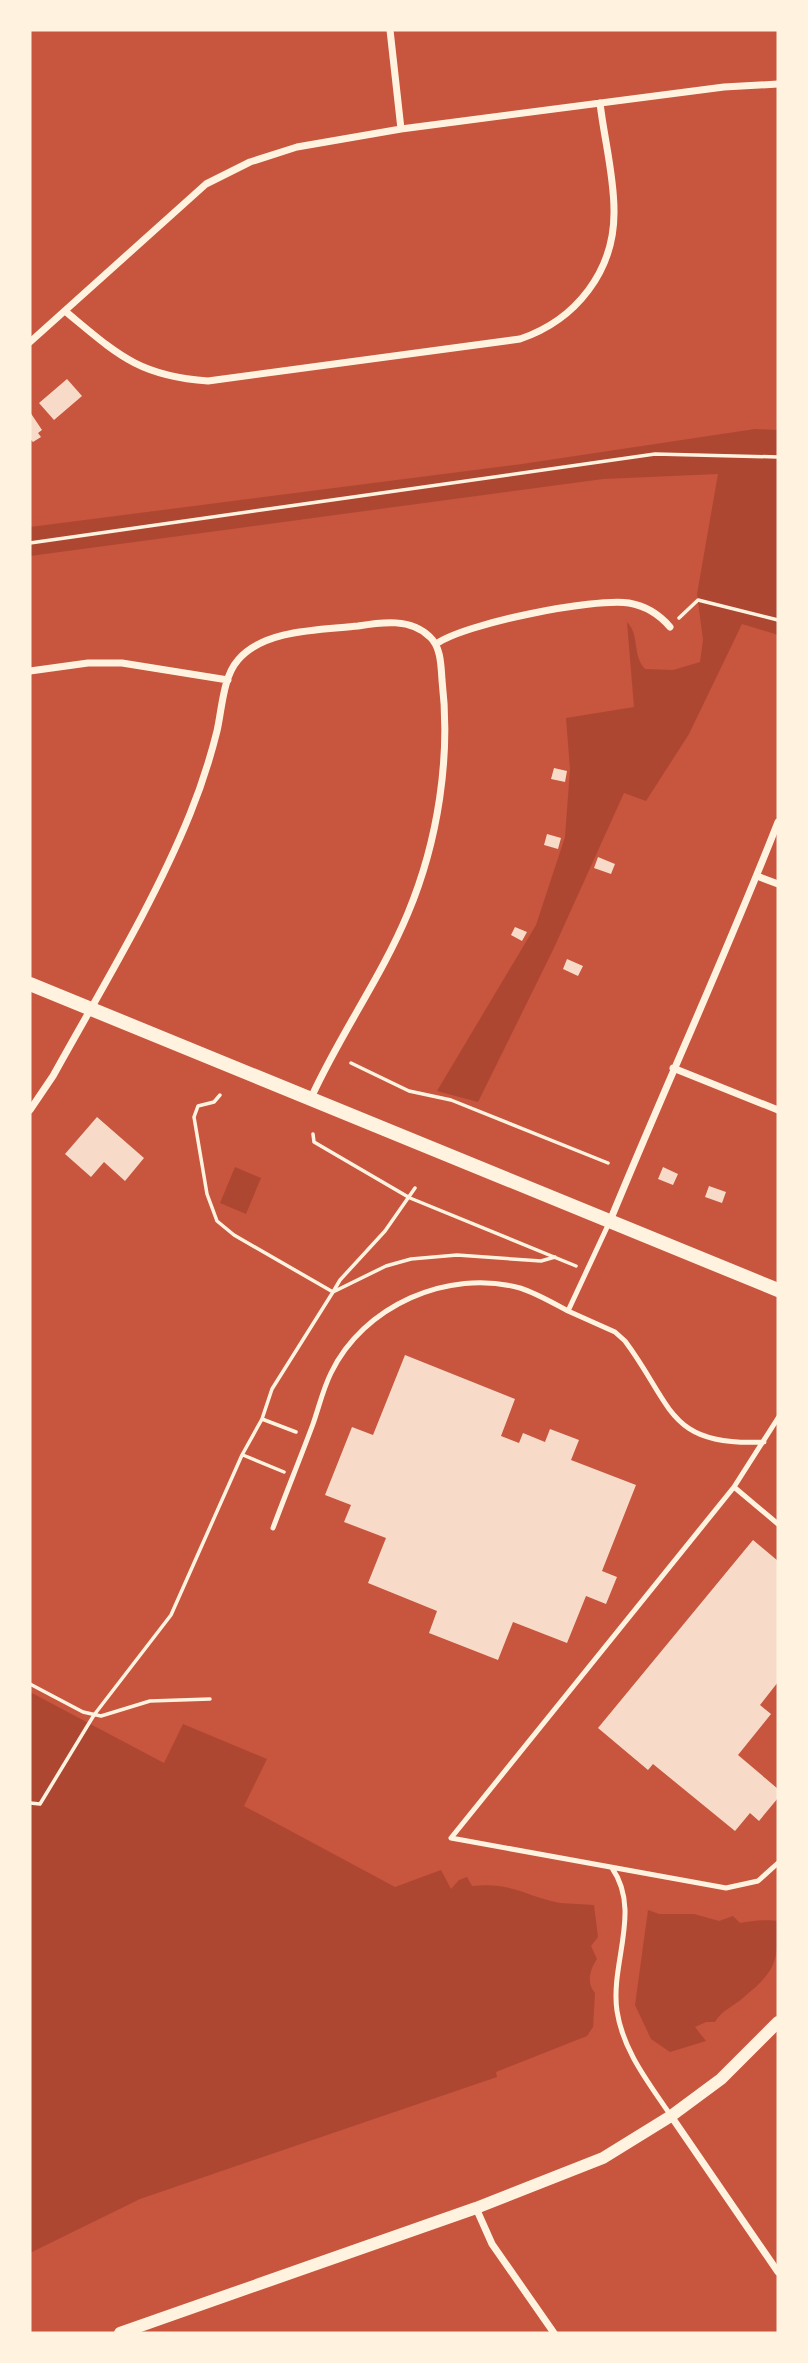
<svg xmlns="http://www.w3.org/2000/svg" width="808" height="2363" font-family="Manrope,sans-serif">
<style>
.green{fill:#ae4732}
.building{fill:#f7dbc8}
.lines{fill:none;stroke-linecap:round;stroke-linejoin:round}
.path{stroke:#fff3e0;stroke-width:3.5}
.service{stroke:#fff3e0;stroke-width:5}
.minor{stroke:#fff3e0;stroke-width:7}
.tertiary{stroke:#fff3e0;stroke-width:12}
.secondary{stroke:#fff3e0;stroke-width:14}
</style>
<rect width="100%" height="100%" fill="#c8553d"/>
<!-- green -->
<path class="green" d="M 755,429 L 778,430 L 778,635 L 742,624 L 689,734 L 646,801 L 624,793 L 553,950 L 478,1102 L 437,1091 L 536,925 L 565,837 L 570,769 L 566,718 L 634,707 L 627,622 C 640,635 632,655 645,669 L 673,670 L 700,662 L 703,640 L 697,594 L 718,474 L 603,479 L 30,556 L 30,527 L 522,464 Z
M 235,1167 L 261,1178 L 246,1214 L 220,1203 Z
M 30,1692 L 164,1763 L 183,1724 L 267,1759 L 244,1806 L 395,1887 L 441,1870 L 451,1889 L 459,1880 L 467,1877 L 472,1886 C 513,1882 525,1896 560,1903 C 571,1904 583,1904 594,1905 L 598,1937 L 591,1946 L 597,1959 C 590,1969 586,1983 595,1993 L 593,2027 L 587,2036 L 496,2072 L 497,2077 L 140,2199 L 30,2253 Z
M 648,1910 L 659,1914 L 694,1914 L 719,1921 L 733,1916 L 740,1923 C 751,1921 767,1919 778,1921 C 778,1962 776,1971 744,1997 C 733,2007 723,2009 715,2022 L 706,2022 L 695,2027 L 706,2041 L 670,2052 L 651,2039 L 635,2005 Z"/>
<!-- building -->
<path class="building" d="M 67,379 L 82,396 L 54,420 L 39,403 Z
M 30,412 L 42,430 L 38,433 L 41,437 L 33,442 L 30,439 Z
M 554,768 L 567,771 L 565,782 L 551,779 Z
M 547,834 L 561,838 L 558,849 L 544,845 Z
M 598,857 L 615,864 L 611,874 L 594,868 Z
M 515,927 L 527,932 L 522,941 L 511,935 Z
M 567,959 L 583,966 L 578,976 L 563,969 Z
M 97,1117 L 144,1158 L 125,1181 L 104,1162 L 91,1177 L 65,1154 Z
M 663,1167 L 678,1174 L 673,1185 L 658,1179 Z
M 709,1186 L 726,1192 L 722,1203 L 705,1197 Z
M 405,1355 L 515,1399 L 501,1436 L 519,1443 L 523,1433 L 545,1442 L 550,1429 L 579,1440 L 571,1460 L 636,1485 L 602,1571 L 617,1577 L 606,1604 L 586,1596 L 567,1643 L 513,1622 L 498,1660 L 429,1633 L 437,1611 L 368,1583 L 386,1538 L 344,1522 L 351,1505 L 325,1495 L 352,1427 L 373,1435 Z
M 753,1540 L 778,1561 L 778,1682 L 760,1705 L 771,1714 L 738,1755 L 778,1789 L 778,1798 L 759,1821 L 750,1813 L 735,1831 L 653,1764 L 648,1770 L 598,1728 Z"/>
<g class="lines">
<!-- path -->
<path class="path" d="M 30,543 L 655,454 L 778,457
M 679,618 L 698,600 L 778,620
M 351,1063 L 409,1091 L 451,1100 L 608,1163
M 220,1095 L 214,1102 L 198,1106 L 194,1117 L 207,1194 L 217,1221 L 234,1235 L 333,1292 L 340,1280 L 385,1231 L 415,1188
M 313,1134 L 314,1142 L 410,1198 L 576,1266
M 262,1419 L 296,1432
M 243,1455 L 284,1472
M 30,1684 L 83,1712 L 101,1716 L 150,1701 L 210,1699
M 30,1803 L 40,1804 L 94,1715 L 171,1615 L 242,1455 L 262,1419 L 272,1389 L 333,1292 L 386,1266 L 411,1259 L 457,1255 L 541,1261 L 555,1257"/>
<!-- service -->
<path class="service" d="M 568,1311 L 615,1332 L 625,1341 C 673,1405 667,1447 764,1442
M 778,1418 L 734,1487 L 451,1838 L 726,1888 L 758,1881 L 778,1863
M 734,1487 L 778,1524
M 273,1528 C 286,1493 300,1459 313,1424 C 319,1407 323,1389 331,1373 C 363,1306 448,1268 520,1288 C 536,1293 553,1303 568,1311 L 609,1223
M 612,1868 C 642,1911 610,1963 617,2011 C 623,2051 649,2083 671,2116"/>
<!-- minor -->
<path class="minor" d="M 390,30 L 401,129
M 65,311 C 117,354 138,376 208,381 L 520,339 C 576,320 615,271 614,210 C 614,175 604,138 600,103
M 30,342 L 206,184 L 250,162 L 297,147 L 401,129 L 724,87 L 778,84
M 436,644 C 466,623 593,598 629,603 C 646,606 659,614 670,627
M 30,671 L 88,663 L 122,663 L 228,680
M 757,876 L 778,884
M 673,1068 L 778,1110
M 30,1110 L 53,1076 C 100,991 154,903 190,814 C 201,787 210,759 217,731 C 222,709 223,677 238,660 C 264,629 321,630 358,626 C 382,622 411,618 430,637 C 441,647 441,666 442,680 C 451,757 438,841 408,913 C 381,978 340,1034 311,1098
M 610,1221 C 665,1087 725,957 778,822
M 671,2116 L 778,2272
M 476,2208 L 492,2244 L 554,2333"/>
<!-- tertiary -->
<path class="tertiary" d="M 120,2333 L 476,2208 L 603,2158 L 671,2116 L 721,2079 L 778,2022"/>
<!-- secondary -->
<path class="secondary" d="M 30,984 L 778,1290"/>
</g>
<!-- border -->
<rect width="808" height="2363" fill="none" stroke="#fff3e0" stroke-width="63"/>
</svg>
